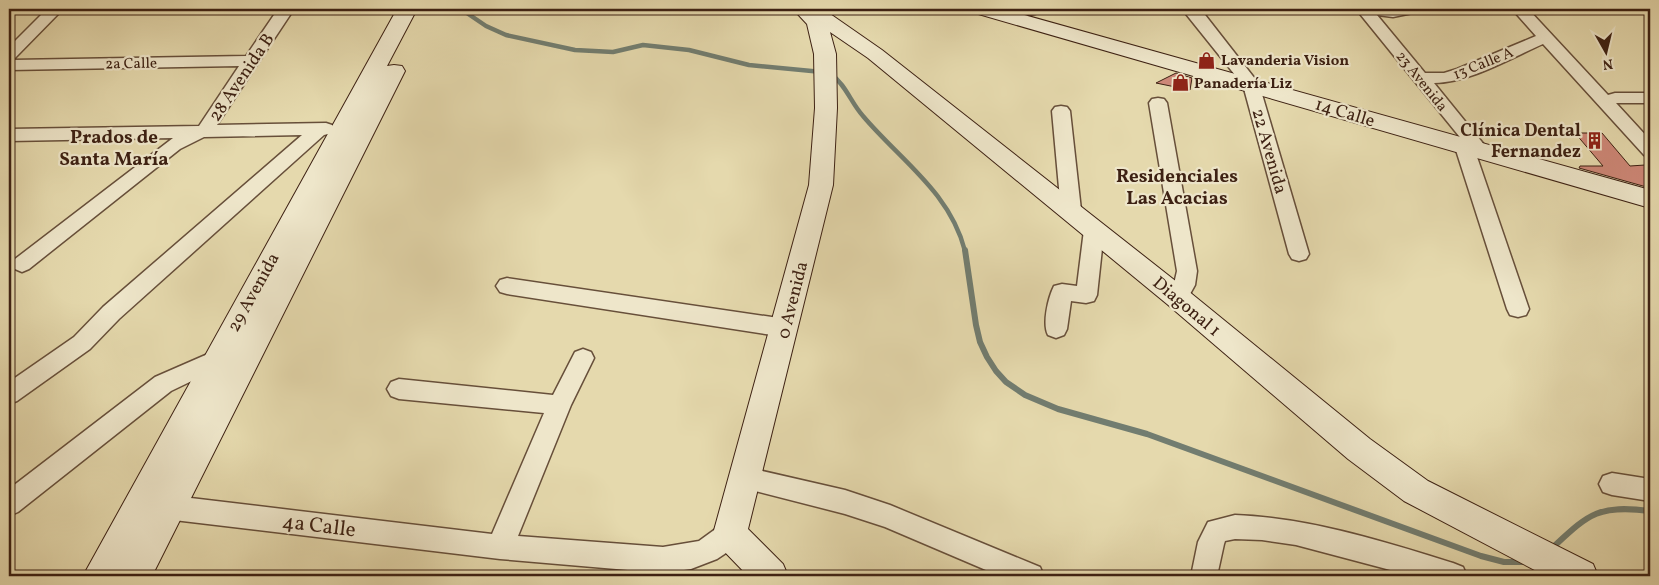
<svg xmlns="http://www.w3.org/2000/svg" width="1659" height="585" font-family="Vollkorn,serif">
<style>
.lines{fill:none;stroke-linecap:round;stroke-linejoin:round}
.stream-far1{stroke:#727d70;stroke-width:4.5}
.stream{stroke:#727d70;stroke-width:6}
.building{fill:#ce8878;stroke:#3d2113}
.street-casing{stroke:#674f3a;stroke-width:3}
.secondary-casing{stroke:#3d2113;stroke-width:2}
.street{fill:#eee6ca;fill-rule:evenodd}
.secondary{fill:#eee6ca;fill-rule:evenodd}
.labels{text-anchor:middle;stroke-width:4.5;stroke-linejoin:round;paint-order:stroke}
.far-poi-label{font-size:15px;font-weight:bold;fill:#3d2113;stroke:#eee6ca;text-anchor:start}
.far-street-label{font-size:15px;fill:#3d2113;stroke:#eee6ca}
.street-label{font-size:18px;fill:#3d2113;stroke:#eee6ca}
.poi-label{font-size:18px;font-weight:bold;fill:#3d2113;stroke:#eee6ca;text-anchor:end}
.neighbourhood-label{font-size:19px;font-weight:bold;fill:#3d2113;stroke:#eee6ca}
.near-street-label{font-size:21px;fill:#3d2113;stroke:#eee6ca}
</style>
<rect width="100%" height="100%" fill="#e5d9ad"/>
<filter id="stains"><feTurbulence type="fractalNoise" baseFrequency=".004" numOctaves="4"/><feColorMatrix values="0 0 0 0 .2 0 0 0 0 .09 0 0 0 0 .02 0 0 0 .5 -.17"/></filter>
<radialGradient id="worn" r=".72"><stop offset=".6" stop-color="#630" stop-opacity="0"/><stop offset="1" stop-color="#630" stop-opacity=".3"/></radialGradient>
<g class="lines">
<!-- stream-far1 -->
<path class="stream-far1" d="M 461,9 L 486,26 L 506,35 L 575,50 L 613,52 L 643,45 L 689,50 L 749,65 L 822,72
M 831,74 C 846,85 851,103 863,116 C 900,160 950,192 965,251"/>
<!-- stream -->
<path class="stream" d="M 965,250 L 976,325 L 980,342 L 987,357 L 996,371 L 1006,382 L 1025,395 L 1058,409 L 1147,434 L 1481,556 L 1504,562 L 1526,562
M 1551,549 C 1588,515 1597,504 1650,511"/>
</g>
<!-- building -->
<path class="building" d="M 1176,73 L 1192,78 L 1190,90 L 1156,83 Z
M 1575,133 L 1602,133 L 1630,166 L 1645,165 L 1650,171 L 1650,188 L 1579,168 L 1580,166 L 1603,166 Z"/>
<g class="lines">
<defs>
<path id="street" d="M 47,9 L 63,9 L 13,60 L 246,56 L 278,9 L 294,9 L 217,125 L 326,123 L 332,125 L 335,129 L 332,133 L 324,135 L 119,319 L 90,349 L 17,401 L 9,404 L 9,382 L 74,337 L 103,307 L 302,135 L 204,137 L 180,149 L 29,269 L 22,272 L 15,269 L 12,264 L 15,259 L 173,138 L 9,141 L 9,129 L 199,126 L 239,66 L 9,70 L 9,47 Z
M 1005,9 L 1043,9 L 1040,12 L 1035,14 L 1001,19 L 995,17 L 993,14 L 995,11 Z
M 1182,9 L 1199,9 L 1202,11 L 1259,84 L 1309,254 L 1306,259 L 1299,261 L 1292,259 L 1289,254 L 1243,85 Z
M 1356,9 L 1421,9 L 1418,12 L 1393,17 L 1377,15 L 1425,73 L 1444,73 L 1457,69 L 1536,36 L 1512,9 L 1528,9 L 1608,95 L 1615,93 L 1650,93 L 1650,103 L 1616,103 L 1650,140 L 1650,157 L 1644,155 L 1543,44 C 1511,58 1469,83 1434,83 L 1490,152 L 1488,156 L 1477,157 L 1529,309 L 1526,315 L 1518,317 L 1510,315 L 1507,309 L 1455,147 L 1458,143 L 1463,141 Z
M 1158,98 L 1164,99 L 1167,103 L 1197,271 L 1195,285 L 1185,303 L 1177,305 L 1169,303 L 1166,297 L 1174,284 L 1177,271 L 1149,103 L 1152,99 Z
M 1061,106 L 1067,107 L 1070,111 L 1081,210 L 1078,215 L 1071,217 L 1064,215 L 1061,210 L 1052,111 L 1055,107 Z
M 1094,223 L 1101,225 L 1104,230 L 1097,295 L 1094,301 L 1086,303 L 1071,301 L 1067,329 L 1064,335 L 1056,338 L 1048,335 C 1042,324 1048,298 1054,286 L 1062,284 L 1077,286 L 1084,230 L 1087,225 Z
M 507,278 L 785,319 L 793,322 L 796,328 L 793,334 L 785,337 L 507,294 L 500,292 L 496,286 L 500,280 Z
M 583,349 L 591,352 L 594,358 L 571,405 L 518,536 L 663,547 L 699,541 L 721,525 L 730,522 L 739,525 L 743,534 L 739,543 L 732,549 L 717,559 L 691,569 L 663,573 L 500,559 L 157,518 L 148,514 L 144,506 L 148,498 L 157,494 L 492,534 L 544,413 L 399,399 L 391,396 L 387,389 L 391,382 L 399,379 L 553,395 L 575,352 Z
M 217,350 L 225,353 L 228,359 L 225,365 L 171,391 L 18,512 L 9,516 L 9,489 L 155,377 Z
M 745,467 L 845,490 L 890,505 L 1040,567 L 1044,576 L 1000,576 L 885,527 L 845,514 L 736,486 L 732,478 L 736,470 Z
M 1612,473 L 1650,479 L 1650,501 L 1612,495 L 1603,492 L 1599,484 L 1603,476 Z
M 1235,515 C 1310,518 1382,541 1453,563 L 1463,567 L 1467,576 L 1413,576 L 1296,545 L 1262,540 L 1235,539 L 1225,541 L 1224,544 L 1217,576 L 1191,576 L 1198,542 L 1208,522 Z"/>
<path id="secondary" d="M 397,9 L 417,9 L 387,66 L 394,65 L 402,66 L 405,71 L 152,576 L 83,576 Z
M 793,9 L 823,9 L 882,50 L 1187,290 L 1370,439 L 1428,481 L 1593,564 L 1598,576 L 1546,576 L 1404,501 L 1348,459 L 1167,304 L 868,58 L 830,32 L 836,54 L 837,108 L 833,185 L 748,529 L 783,564 L 788,576 L 748,576 L 718,545 L 713,534 L 809,185 L 815,108 L 814,54 L 807,24 Z
M 972,9 L 1003,9 L 1650,190 L 1650,208 L 975,13 Z"/>
</defs>
<!-- street casing -->
<use href="#street" class="street-casing"/>
<!-- secondary casing -->
<use href="#secondary" class="secondary-casing"/>
<!-- street -->
<use href="#street" class="street"/>
<!-- secondary -->
<use href="#secondary" class="secondary"/>
</g>
<!-- icons -->
<defs>
<symbol id="shop-bare" viewBox="-9 -9 18 18"><path d="M-5-2.5h2.3a2.7 3.5 0 0 1 5.4 0H5L5.5 6h-11ZM-1.5-2.5h3a1.5 2.3 0 0 0-3 0Z" fill="#8f2418" stroke="#eee6ca" stroke-width="2.5" paint-order="stroke"/></symbol>
<symbol id="building-bare" viewBox="-9 -9 18 18"><path d="M-4-6H4V6H1V3H-1V6H-4ZM-2.5-4.3h1.7v1.8h-1.7ZM.8-4.3h1.7v1.8H.8ZM-2.5-1h1.7V.8h-1.7ZM.8-1h1.7V.8H.8Z" fill="#8f2418" stroke="#eee6ca" stroke-width="2.5" paint-order="stroke"/></symbol>
</defs>
<g fill-rule="evenodd">
<use href="#shop-bare" x="1194" y="48" width="25" height="25"/>
<use href="#shop-bare" x="1168" y="70" width="25" height="25"/>
<use href="#building-bare" x="1582" y="128" width="25" height="25"/>
</g>
<g class="labels">
<!-- far-poi labels -->
<g class="far-poi-label">
<text x="1221" y="65">Lavanderia Vision</text>
<text x="1194" y="88">Panadería Liz</text>
</g>
<!-- far-street labels -->
<g class="far-street-label">
<text transform="translate(131 63) rotate(-1)" y="5">2a Calle</text>
<text transform="translate(1483 63) rotate(-22)" y="5">13 Calle A</text>
<text transform="translate(1422 81) rotate(51)" y="5">23 Avenida</text>
</g>
<!-- street labels -->
<g class="street-label">
<text transform="translate(241 77) rotate(-56)" y="6">28 Avenida B</text>
<text transform="translate(1345 112) rotate(17)" y="6">14 Calle</text>
<text transform="translate(1270 151) rotate(74)" y="6">22 Avenida</text>
<text transform="translate(253 292) rotate(-61)" y="6">29 Avenida</text>
<text transform="translate(792 300) rotate(-76)" y="6">0 Avenida</text>
<text transform="translate(1187 306) rotate(40)" y="6">Diagonal 1</text>
</g>
<!-- poi labels -->
<g class="poi-label">
<text x="1581" y="136">Clínica Dental<tspan x="1581" dy="21">Fernandez</tspan></text>
</g>
<!-- neighbourhood labels -->
<g class="neighbourhood-label">
<text x="114" y="143">Prados de<tspan x="114" dy="22">Santa María</tspan></text>
<text x="1177" y="182">Residenciales<tspan x="1177" dy="22">Las Acacias</tspan></text>
</g>
<!-- near-street labels -->
<g class="near-street-label">
<text transform="translate(319 525) rotate(7)" y="7">4a Calle</text>
</g>
</g>
<!-- margin -->
<rect width="1659" height="585" fill="none" stroke="#e5d9ad" stroke-width="30"/>
<rect x="10" y="10" width="1639" height="565" fill="none" stroke="#3d2113" stroke-width="2.5"/>
<rect x="15" y="15" width="1629" height="555" fill="none" stroke="#3d2113"/>
<!-- north arrow -->
<g transform="translate(1606 52) rotate(172)" stroke="#eee6ca" stroke-width="4" paint-order="stroke">
<path d="M0-4L9 19L0 12L-9 19Z" fill="#3d2113"/>
<text y="-8" font-size="14" font-weight="bold" text-anchor="middle" fill="#3d2113">N</text>
</g>
<rect width="100%" height="100%" filter="url(#stains)"/>
<rect width="100%" height="100%" fill="url(#worn)"/>
</svg>
